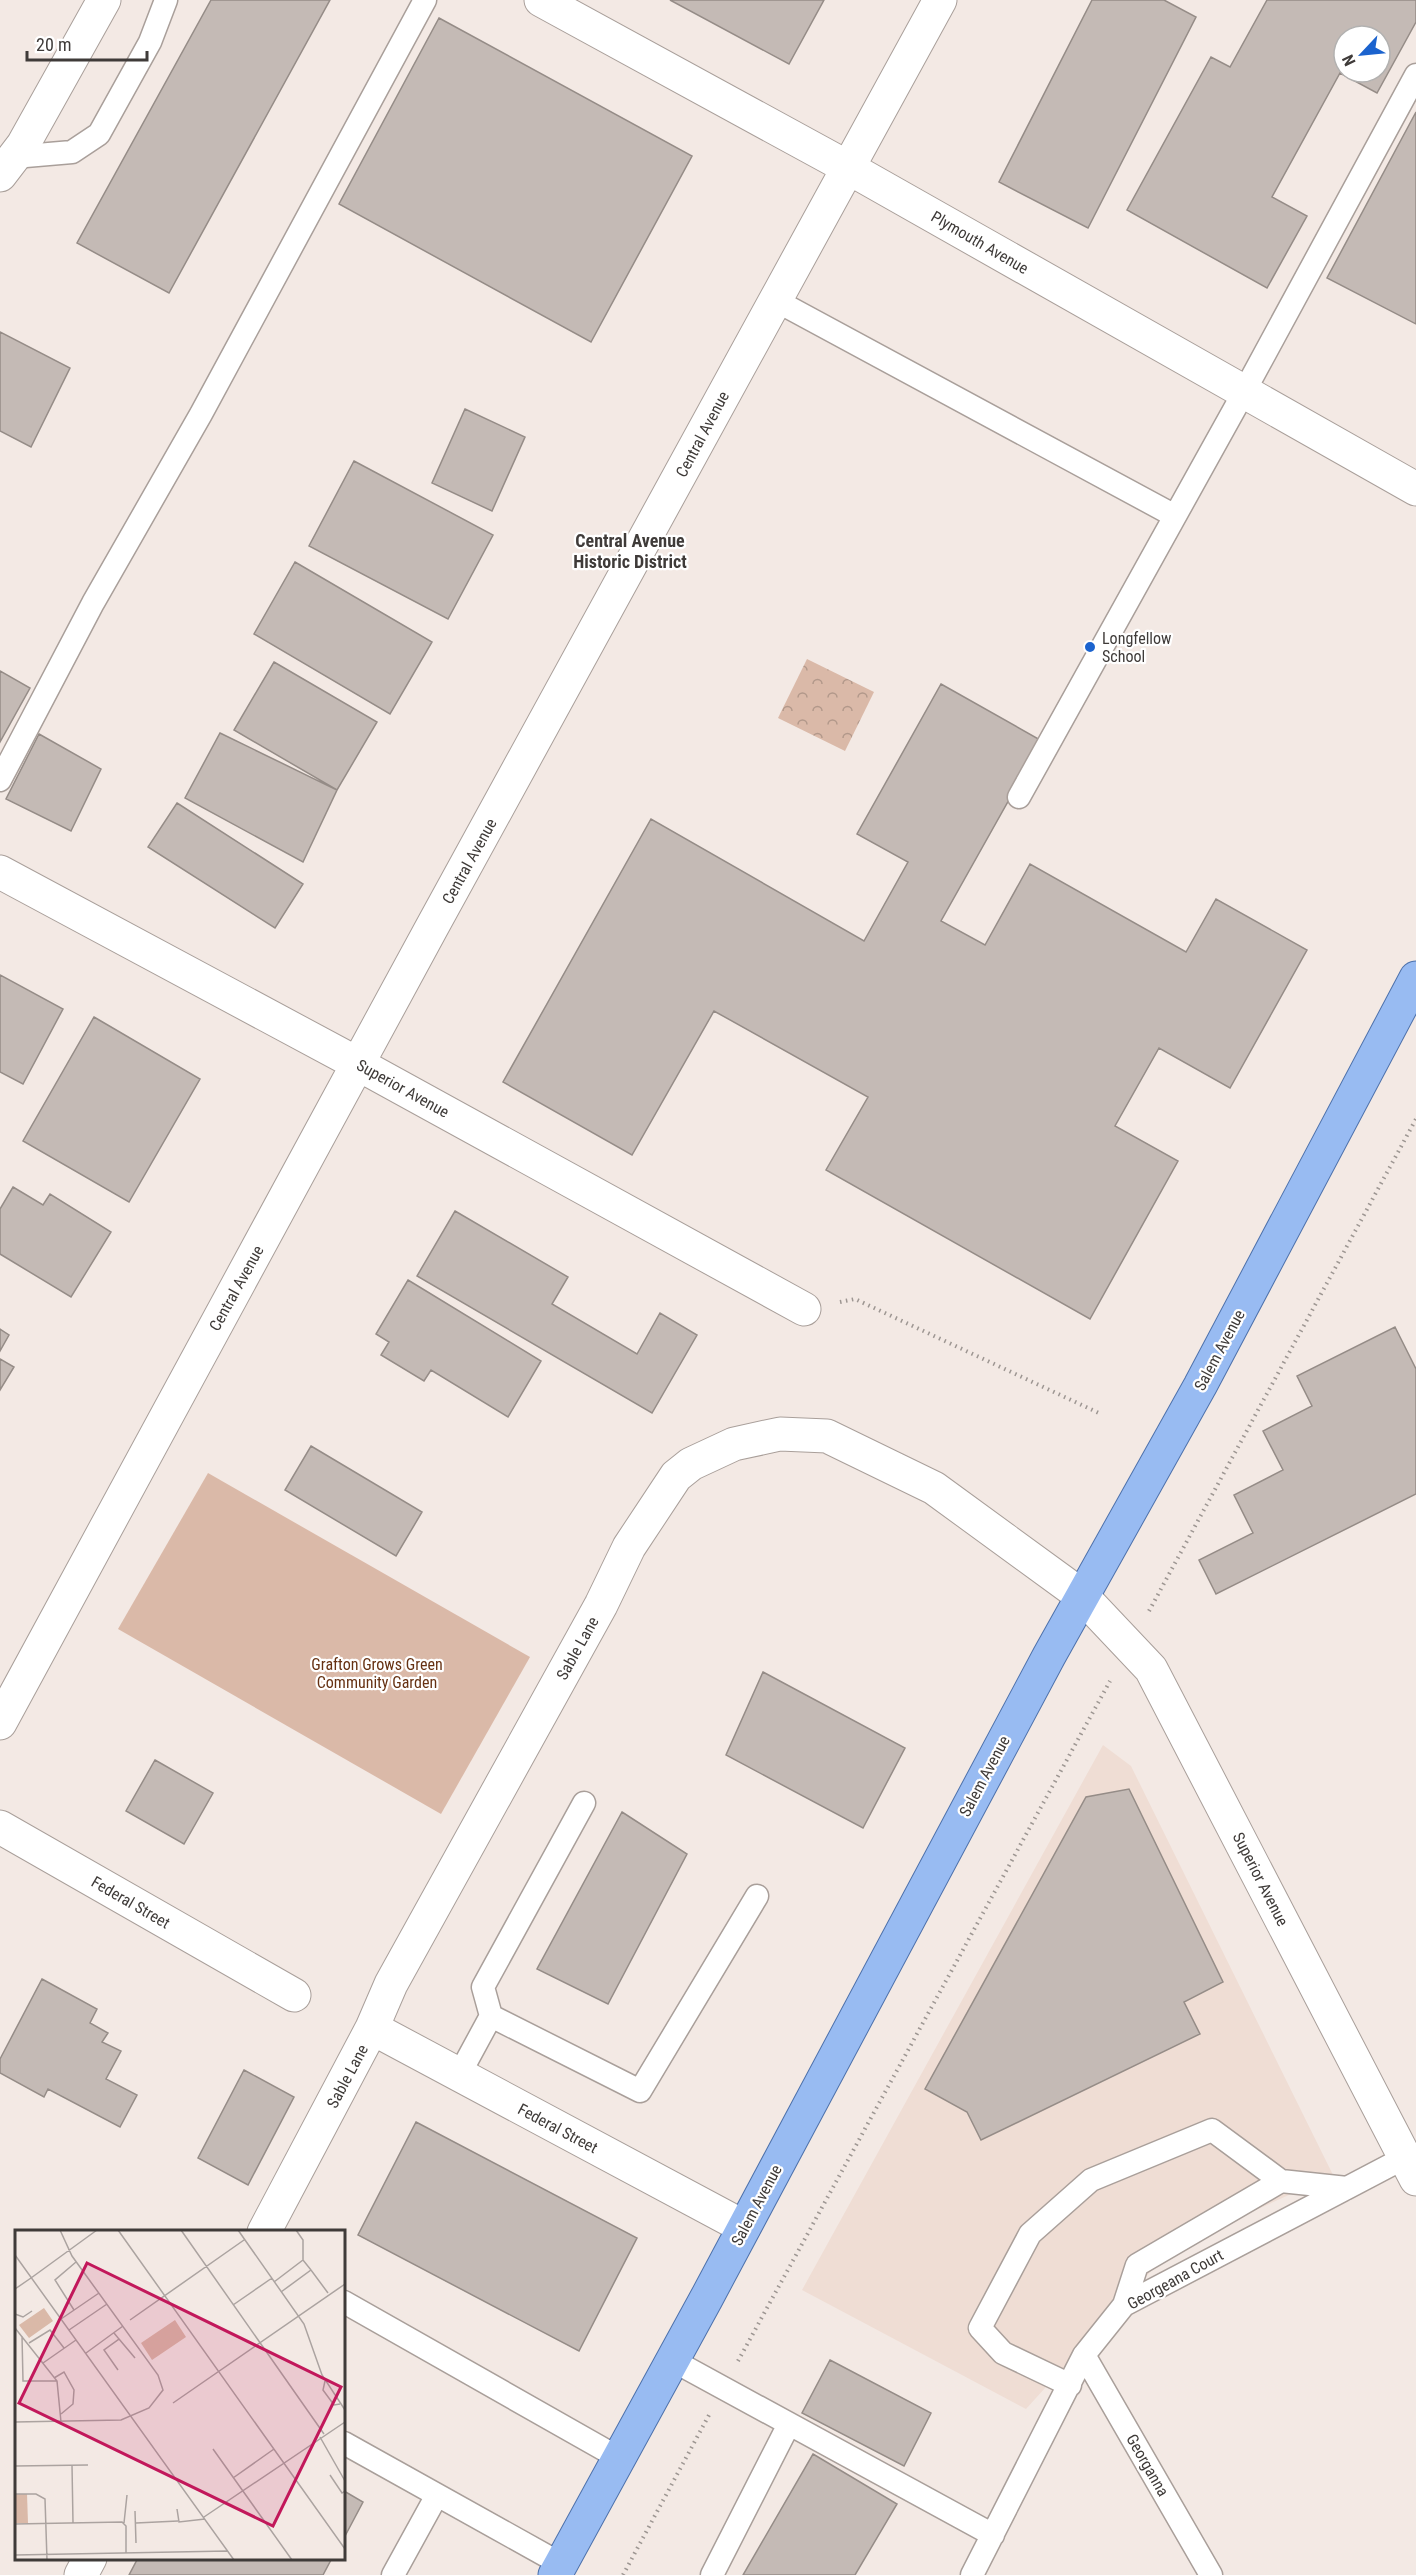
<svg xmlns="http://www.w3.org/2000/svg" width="1416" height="2575" font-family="'Roboto Condensed',sans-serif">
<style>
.built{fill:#efddd4}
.forest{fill:url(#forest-crowns)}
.garden{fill:#dab9a8}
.building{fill:#c4bab5;stroke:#958c87;stroke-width:1.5;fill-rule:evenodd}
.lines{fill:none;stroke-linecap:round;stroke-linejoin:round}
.lane-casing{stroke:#a99f9a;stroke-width:25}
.street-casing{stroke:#a99f9a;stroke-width:35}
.primary-casing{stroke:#4d71ab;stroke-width:35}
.path{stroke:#9d9692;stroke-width:4;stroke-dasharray:1.5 4.5;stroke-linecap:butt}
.lane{stroke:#fff;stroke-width:22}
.street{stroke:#fff;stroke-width:33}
.primary{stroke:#98bbf2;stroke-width:33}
.poi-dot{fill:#1b63ce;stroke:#fff;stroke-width:2}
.labels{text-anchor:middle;stroke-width:4.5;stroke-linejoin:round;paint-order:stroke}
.street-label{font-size:16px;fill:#3f3b39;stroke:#fff}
.poi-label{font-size:16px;fill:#3f3b39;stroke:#fff;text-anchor:start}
.park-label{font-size:16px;fill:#663112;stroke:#fff}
.neighbourhood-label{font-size:18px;font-weight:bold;fill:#3f3b39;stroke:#fff}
.inset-road{fill:none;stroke:#aba3a0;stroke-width:1.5}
.view{fill:#c2185b;fill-opacity:0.15;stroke:#c2185b;stroke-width:3}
.inset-edge{fill:none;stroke:#3f3b39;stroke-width:3}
</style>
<defs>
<pattern id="forest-crowns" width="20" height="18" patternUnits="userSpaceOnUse" patternTransform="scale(1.5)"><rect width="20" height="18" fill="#dab9a8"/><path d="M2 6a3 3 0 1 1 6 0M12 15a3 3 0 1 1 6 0" fill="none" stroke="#b2988a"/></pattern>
</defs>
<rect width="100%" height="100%" fill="#f3e9e4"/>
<!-- built -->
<path class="built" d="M 1103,1745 L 1131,1766 L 1333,2175 L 1172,2248 L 1026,2409 L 802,2290 Z"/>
<!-- forest -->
<path class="forest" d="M 807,659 L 874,692 L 845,751 L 778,718 Z"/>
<!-- garden -->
<path class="garden" d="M 208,1473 L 530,1657 L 441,1814 L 118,1629 Z"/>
<!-- building -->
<path class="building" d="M 211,0 L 330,0 L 169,293 L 77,243 Z
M 670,0 L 824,0 L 789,64 Z
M 1092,0 L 1164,0 L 1196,17 L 1088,228 L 999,182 Z
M 1267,0 L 1416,0 L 1416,22 L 1377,93 L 1340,73 L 1272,197 L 1307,216 L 1267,288 L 1127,210 L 1211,57 L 1230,67 ZM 1344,36 L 1380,36 L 1380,72 L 1344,72 Z
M 439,18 L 692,156 L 591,342 L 339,204 Z
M 1416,112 L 1416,324 L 1327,278 Z
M 0,332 L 70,368 L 31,447 L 0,431 Z
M 465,409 L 525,437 L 492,511 L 432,483 Z
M 354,461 L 493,535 L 448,619 L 309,546 Z
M 295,562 L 432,642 L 390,714 L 254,634 Z
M 274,662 L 377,722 L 337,790 L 234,730 Z
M 0,671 L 30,688 L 0,742 Z
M 941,684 L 1042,741 L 941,921 L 985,945 L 1030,864 L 1186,952 L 1216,899 L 1307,950 L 1230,1088 L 1159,1048 L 1115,1126 L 1178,1161 L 1090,1319 L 826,1170 L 868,1097 L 714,1011 L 632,1155 L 503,1082 L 651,819 L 864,941 L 908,862 L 857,834 Z
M 220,733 L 337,790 L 303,862 L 185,798 Z
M 39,734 L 101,769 L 71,831 L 6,799 Z
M 177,803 L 303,884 L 275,928 L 148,847 Z
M 0,975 L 63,1009 L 23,1084 L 0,1072 Z
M 94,1017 L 200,1079 L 129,1202 L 23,1141 Z
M 13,1187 L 43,1205 L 50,1194 L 111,1232 L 71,1297 L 0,1254 L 0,1209 Z
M 455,1211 L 568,1277 L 552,1304 L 637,1354 L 660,1313 L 697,1335 L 652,1413 L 417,1276 Z
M 408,1280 L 541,1361 L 508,1417 L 431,1370 L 424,1381 L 381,1355 L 389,1342 L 376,1334 Z
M 1395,1327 L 1416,1369 L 1416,1494 L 1216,1594 L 1199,1560 L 1253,1533 L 1234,1495 L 1283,1470 L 1263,1431 L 1312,1406 L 1297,1376 Z
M 0,1329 L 9,1335 L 0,1351 Z
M 0,1359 L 14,1367 L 0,1390 Z
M 311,1446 L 422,1512 L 396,1556 L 285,1490 Z
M 763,1672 L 905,1748 L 863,1828 L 726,1755 Z
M 155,1760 L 213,1793 L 184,1844 L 126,1811 Z
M 1129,1789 L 1223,1982 L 1184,2002 L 1200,2034 L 981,2140 L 967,2112 L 925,2089 L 1086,1797 Z
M 622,1812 L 687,1854 L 608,2004 L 537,1969 Z
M 42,1979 L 97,2009 L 90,2023 L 108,2033 L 102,2042 L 121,2051 L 106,2079 L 137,2095 L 120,2127 L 48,2089 L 44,2097 L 0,2073 L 0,2059 Z
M 244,2070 L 294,2097 L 248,2185 L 198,2158 Z
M 416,2122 L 637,2238 L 579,2351 L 358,2235 Z
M 830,2360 L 931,2413 L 904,2466 L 802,2413 Z
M 813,2454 L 897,2504 L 855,2575 L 743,2575 Z
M 344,2491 L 363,2502 L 344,2538 Z
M 138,2558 L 332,2558 L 323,2575 L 129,2575 Z"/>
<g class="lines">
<defs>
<path id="lane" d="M 14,157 L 72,152 L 99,134 L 150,42 L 166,0
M 775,300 L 1175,516
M 0,780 L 93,603 L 201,414 L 425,0
M 1019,797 L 1244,392 L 1416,75
M 491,2016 L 483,1987 L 584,1803
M 459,2075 L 491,2016 L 640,2091 L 757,1896
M 344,2302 L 619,2458
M 1124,2305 L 1137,2265 L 1281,2181
M 1084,2355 L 1211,2575
M 672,2360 L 993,2535
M 1070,2385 L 1003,2353 L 980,2328 L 1030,2234 L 1091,2180 L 1212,2130 L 1281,2181 L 1347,2188
M 344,2443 L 561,2564
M 393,2575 L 437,2495
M 712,2575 L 789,2424
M 972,2575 L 1084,2355 L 1124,2305 L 1404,2158"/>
<path id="street" d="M 541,0 L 847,167 L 1416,489
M 0,175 L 23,145 L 104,0
M 0,872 L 358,1064 L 804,1309
M 0,1723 L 432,927 L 940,0
M 0,1827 L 294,1995
M 372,2028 L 744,2227
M 264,2232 L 372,2028 L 391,1984 L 601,1605 L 629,1547 L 676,1476 L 691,1464 L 734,1444 L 780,1434 L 827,1436 L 934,1488 L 1082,1596 L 1151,1669 L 1416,2179
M 81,2575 L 90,2558"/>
<path id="primary" d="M 555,2575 L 706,2299 L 1049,1656 L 1200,1386 L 1416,978"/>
</defs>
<!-- lane casing -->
<use href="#lane" class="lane-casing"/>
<!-- street casing -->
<use href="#street" class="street-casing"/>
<!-- primary casing -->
<use href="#primary" class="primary-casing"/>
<!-- path -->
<path class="path" d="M 840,1302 L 855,1299 L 1101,1414
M 1149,1611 L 1416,1119
M 738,2361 L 1110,1681
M 623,2575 L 709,2415"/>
<!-- lane -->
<use href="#lane" class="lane"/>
<!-- street -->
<use href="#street" class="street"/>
<!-- primary -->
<use href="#primary" class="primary"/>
</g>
<!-- markers -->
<circle class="poi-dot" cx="1090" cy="647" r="6"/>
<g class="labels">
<!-- street labels -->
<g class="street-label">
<text transform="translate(980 242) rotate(30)" y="6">Plymouth Avenue</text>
<text transform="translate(702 434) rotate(-62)" y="6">Central Avenue</text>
<text transform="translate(469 861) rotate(-61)" y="6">Central Avenue</text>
<text transform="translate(403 1088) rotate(29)" y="6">Superior Avenue</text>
<text transform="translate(236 1288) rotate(-61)" y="6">Central Avenue</text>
<text transform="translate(1219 1350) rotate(-62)" y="6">Salem Avenue</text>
<text transform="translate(577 1648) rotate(-61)" y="6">Sable Lane</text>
<text transform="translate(984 1776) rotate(-62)" y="6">Salem Avenue</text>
<text transform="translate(1261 1879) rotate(63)" y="6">Superior Avenue</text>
<text transform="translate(131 1902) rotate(30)" y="6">Federal Street</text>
<text transform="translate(347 2076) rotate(-62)" y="6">Sable Lane</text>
<text transform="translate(558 2128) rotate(28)" y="6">Federal Street</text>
<text transform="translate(756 2205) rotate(-62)" y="6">Salem Avenue</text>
<text transform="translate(1175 2279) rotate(-29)" y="6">Georgeana Court</text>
<text transform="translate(1148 2465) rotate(60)" y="6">Georganna</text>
</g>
<!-- poi labels -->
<g class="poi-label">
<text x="1102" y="644">Longfellow<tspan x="1102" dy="18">School</tspan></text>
</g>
<!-- park labels -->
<g class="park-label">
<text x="377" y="1670">Grafton Grows Green<tspan x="377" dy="18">Community Garden</tspan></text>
</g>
<!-- neighbourhood labels -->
<g class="neighbourhood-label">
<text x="630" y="547">Central Avenue<tspan x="630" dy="21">Historic District</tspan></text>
</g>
</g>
<!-- overview -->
<g transform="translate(15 2230)">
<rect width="330" height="330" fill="#f3e9e4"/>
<path d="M 0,264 L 12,264 L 13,293 L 0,293 Z" fill="#dab9a8"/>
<path d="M 29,78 L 38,91 L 14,108 L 4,95 ZM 160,90 L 171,107 L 137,130 L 126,113 Z" fill="#dab9a8"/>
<path class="inset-road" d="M 103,0 L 330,319M 166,0 L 309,204M 223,0 L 289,94 L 307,145 L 330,180M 281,0 L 288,10 L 288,30M 0,25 L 219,330M 16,48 L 82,0M 259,52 L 288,30 L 296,40M 0,59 L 16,48M 266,62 L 296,40 L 313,63M 218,75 L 257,48M 59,80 L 40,50 L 61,32M 0,84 L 8,87 L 17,81M 46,89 L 84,63M 115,90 L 229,10M 0,98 L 42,151 L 46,192M 54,100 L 92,74M 99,103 L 104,109 L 89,120 L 103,140M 7,106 L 8,151 L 42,151M 104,109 L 120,128M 14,113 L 35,100 L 49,118M 71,123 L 108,96M 28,133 L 61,110M 39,148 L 49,142 L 59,160 L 58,174 L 46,184M 310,151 L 308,160 L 319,175 L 325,174M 158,173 L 330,54M 0,192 L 106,190 L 134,178 L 148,160 L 143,145 L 57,26 L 45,0M 305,207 L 330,251M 198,219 L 277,330M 57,235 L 58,293M 0,236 L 73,235M 315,245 L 327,263 L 330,261M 218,248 L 259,219M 0,264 L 21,264 L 30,269 L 32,330M 162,279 L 164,292 L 190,289M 120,281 L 121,313M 189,287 L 330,192M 109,293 L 112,265M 121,293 L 163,291M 0,294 L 107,292 L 111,296 L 111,323M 0,325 L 213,321"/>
<path class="view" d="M 72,33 L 326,157 L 258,296 L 4,173 Z"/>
<rect width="330" height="330" class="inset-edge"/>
</g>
<!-- north arrow -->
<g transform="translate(1362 54) rotate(244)"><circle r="28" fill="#ffffff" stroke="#b2b1b0" stroke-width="1.5"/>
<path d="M0-4.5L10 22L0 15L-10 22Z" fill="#1b63ce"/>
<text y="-9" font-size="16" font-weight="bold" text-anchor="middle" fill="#3f3b39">N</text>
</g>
<!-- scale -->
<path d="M27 51v9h120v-9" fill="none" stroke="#3f3b39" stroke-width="3"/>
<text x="36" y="51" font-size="18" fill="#3f3b39" stroke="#ffffff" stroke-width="4.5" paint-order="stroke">20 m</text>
</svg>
